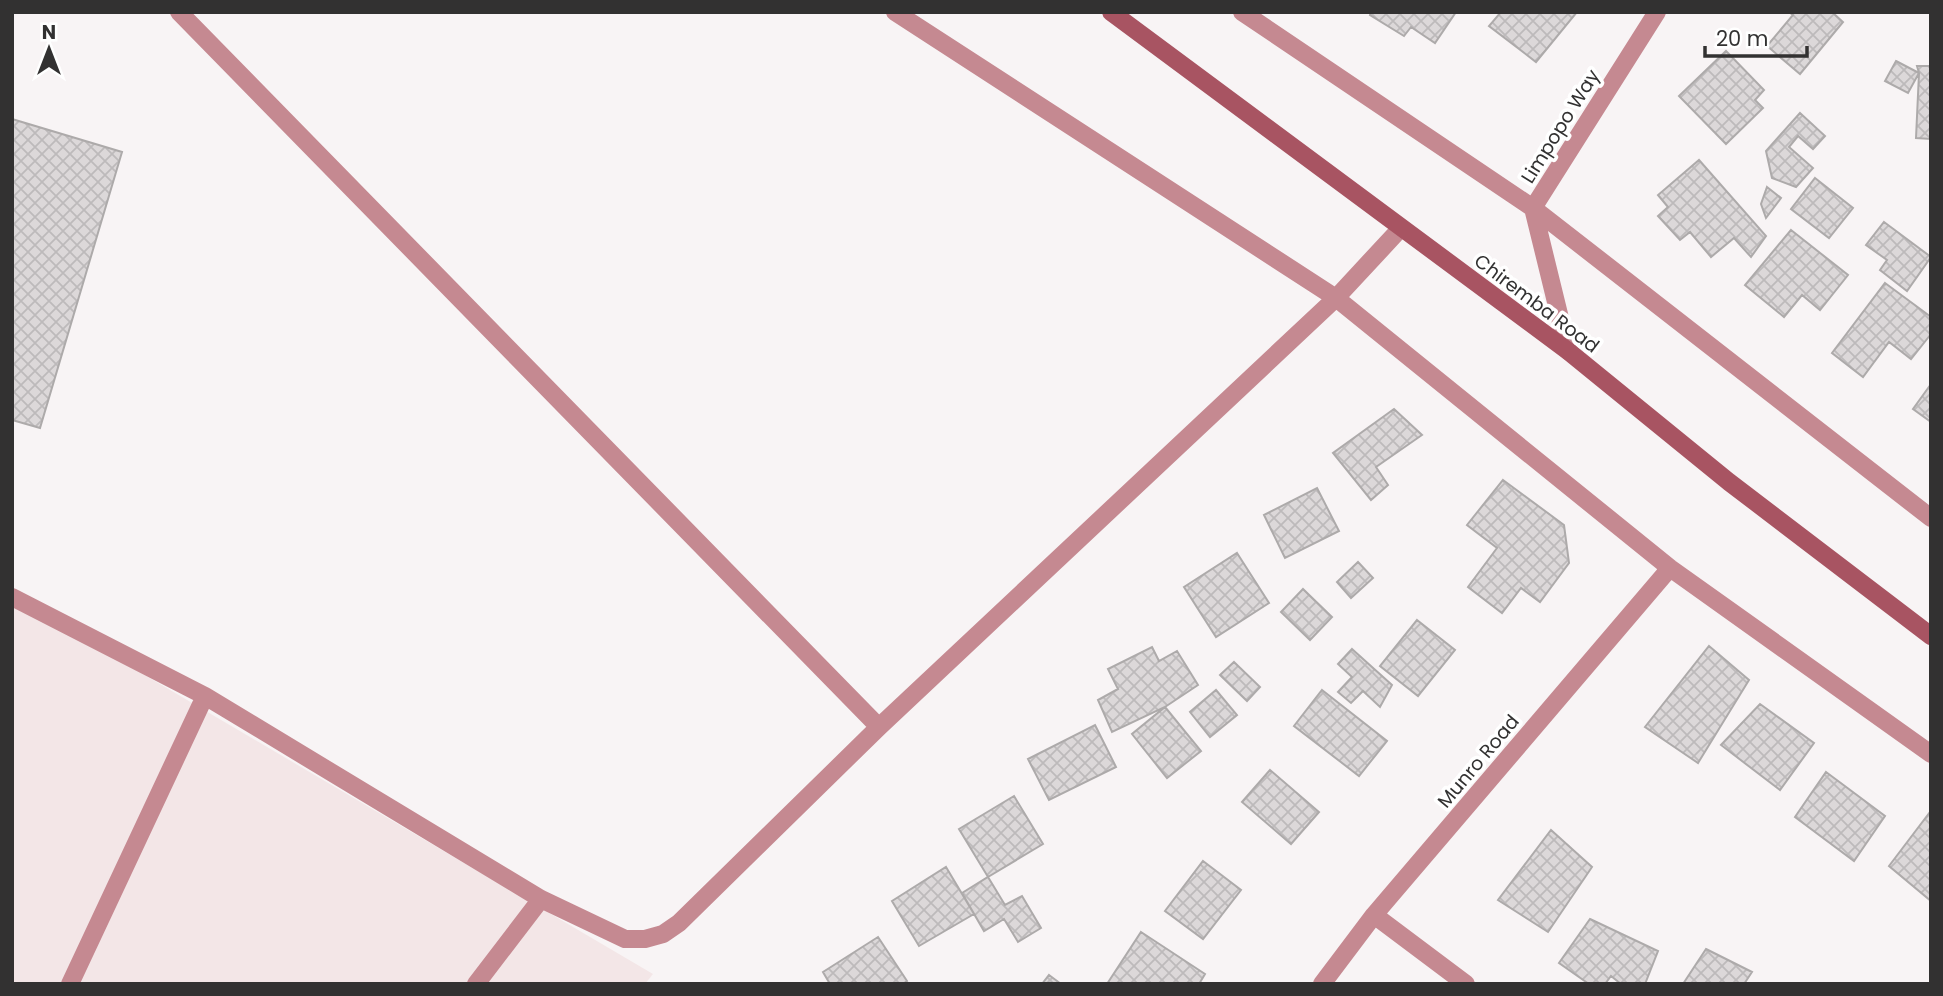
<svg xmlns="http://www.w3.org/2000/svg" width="1943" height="996" font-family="Poppins,sans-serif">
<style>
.built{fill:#f3e6e7}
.building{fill:url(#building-cross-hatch);stroke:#adaaaa;stroke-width:2}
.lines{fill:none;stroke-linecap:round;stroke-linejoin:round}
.minor{stroke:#c58991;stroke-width:18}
.secondary{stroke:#a85462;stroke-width:18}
.labels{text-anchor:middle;stroke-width:7;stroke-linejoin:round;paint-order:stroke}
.street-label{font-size:19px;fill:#323131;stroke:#fff}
</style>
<defs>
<pattern id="building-cross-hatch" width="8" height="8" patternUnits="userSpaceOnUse" patternTransform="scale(1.75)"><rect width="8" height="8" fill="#dcd8d9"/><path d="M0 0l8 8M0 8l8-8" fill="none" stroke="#bdbabb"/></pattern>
</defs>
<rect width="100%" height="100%" fill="#f8f4f5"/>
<!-- built -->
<path class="built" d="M 12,597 L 653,974 L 645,984 L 12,984 Z"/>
<!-- building -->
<path class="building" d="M 1371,12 L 1456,12 L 1435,43 L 1411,27 L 1404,36 L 1370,15 Z
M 1501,12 L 1577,12 L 1536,62 L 1489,26 Z
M 1789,12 L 1832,12 L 1843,22 L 1800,74 L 1767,46 L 1793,15 Z
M 1726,51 L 1764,90 L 1755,100 L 1763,108 L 1726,144 L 1679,96 Z
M 1896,61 L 1919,73 L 1908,93 L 1885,81 Z
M 1917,66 L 1931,66 L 1931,139 L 1916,138 L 1919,73 Z
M 1800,113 L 1825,136 L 1813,149 L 1798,136 L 1789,147 L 1813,168 L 1796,187 L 1772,178 L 1766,151 Z
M 12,119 L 122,152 L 40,428 L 12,420 Z
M 1699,160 L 1766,236 L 1751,257 L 1734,238 L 1711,257 L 1690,232 L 1680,240 L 1658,216 L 1668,207 L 1658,195 Z
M 1815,178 L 1853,208 L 1829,238 L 1791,209 Z
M 1767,187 L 1781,198 L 1766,218 L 1761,204 Z
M 1884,222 L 1931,257 L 1907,291 L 1880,270 L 1887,260 L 1866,245 Z
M 1791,230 L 1848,275 L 1820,310 L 1802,295 L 1784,317 L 1745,285 Z
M 1885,283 L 1931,317 L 1931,334 L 1911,359 L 1889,342 L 1863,377 L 1832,353 Z
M 1931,384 L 1931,422 L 1913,409 Z
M 1394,409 L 1422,435 L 1376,467 L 1388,485 L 1371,500 L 1333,453 Z
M 1503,480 L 1564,525 L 1569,563 L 1540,602 L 1521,588 L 1502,613 L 1468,587 L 1497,548 L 1467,525 Z
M 1317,488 L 1339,531 L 1285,558 L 1264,515 Z
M 1237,553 L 1269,603 L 1216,637 L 1184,587 Z
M 1358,562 L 1373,578 L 1351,598 L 1337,582 Z
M 1303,589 L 1332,617 L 1310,640 L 1281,612 Z
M 1417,620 L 1455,650 L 1418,696 L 1380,666 Z
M 1709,646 L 1749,680 L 1698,763 L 1645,727 Z
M 1152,647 L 1159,661 L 1177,651 L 1198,685 L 1165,707 L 1112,732 L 1098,700 L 1118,689 L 1108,669 Z
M 1352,649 L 1392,685 L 1380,707 L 1363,691 L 1351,703 L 1338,692 L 1352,677 L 1338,664 Z
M 1234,662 L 1260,687 L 1247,701 L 1220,675 Z
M 1216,690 L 1237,715 L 1210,737 L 1190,712 Z
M 1322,690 L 1387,741 L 1359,776 L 1294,726 Z
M 1760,704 L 1814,743 L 1780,790 L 1721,745 Z
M 1165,707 L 1201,751 L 1167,778 L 1132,734 Z
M 1095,725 L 1116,767 L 1049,800 L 1028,759 Z
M 1270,770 L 1319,812 L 1291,844 L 1242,802 Z
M 1826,772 L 1885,816 L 1854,861 L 1795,817 Z
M 1014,796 L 1043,844 L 988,877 L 959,829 Z
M 1930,812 L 1931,813 L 1931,901 L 1889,866 Z
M 1551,830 L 1592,867 L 1548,932 L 1498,900 Z
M 1203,861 L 1241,890 L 1203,939 L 1165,911 Z
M 946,867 L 974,914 L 919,946 L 892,901 Z
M 988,877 L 1005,905 L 1022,896 L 1041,928 L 1018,942 L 1004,919 L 984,931 L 962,893 Z
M 1590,919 L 1658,951 L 1645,984 L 1621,984 L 1611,976 L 1605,984 L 1589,984 L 1559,963 Z
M 1141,932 L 1205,974 L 1199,984 L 1107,984 Z
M 878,937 L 907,981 L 903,984 L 830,984 L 823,972 Z
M 1706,949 L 1752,972 L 1744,984 L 1683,984 Z
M 1049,975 L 1061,984 L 1042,984 Z"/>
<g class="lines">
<!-- minor -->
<path class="minor" d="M 179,12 L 879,727
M 895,12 L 1336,298 L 1670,568 L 1931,754
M 1242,12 L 1533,208 L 1931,518
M 1568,351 L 1533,208 L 1657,12
M 12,597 L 205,696 L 541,899 L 625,939 L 645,939 L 663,934 L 679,923 L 879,727 L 1336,298 L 1400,229
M 1374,915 L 1466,984
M 70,984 L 205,696
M 476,984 L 541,899
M 1322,984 L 1374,915 L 1670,568"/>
<!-- secondary -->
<path class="secondary" d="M 1111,12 L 1568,351 L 1729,482 L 1931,636"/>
</g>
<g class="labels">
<!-- street labels -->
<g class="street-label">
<text transform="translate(1560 126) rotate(-58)" y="7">Limpopo Way</text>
<text transform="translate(1537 303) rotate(37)" y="7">Chiremba Road</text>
<text transform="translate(1478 761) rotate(-50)" y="7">Munro Road</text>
</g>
</g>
<!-- border -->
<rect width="1943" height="996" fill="none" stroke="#323131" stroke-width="28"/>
<!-- north arrow -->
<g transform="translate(49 49)" stroke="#ffffff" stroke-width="5" paint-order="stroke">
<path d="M0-5L12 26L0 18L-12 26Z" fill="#323131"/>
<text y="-10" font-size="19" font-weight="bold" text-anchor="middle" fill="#323131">N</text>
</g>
<!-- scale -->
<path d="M1705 46v10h102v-10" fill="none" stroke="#323131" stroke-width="3.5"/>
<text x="1716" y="46" font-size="21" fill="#323131" stroke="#ffffff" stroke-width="5" paint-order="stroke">20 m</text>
</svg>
